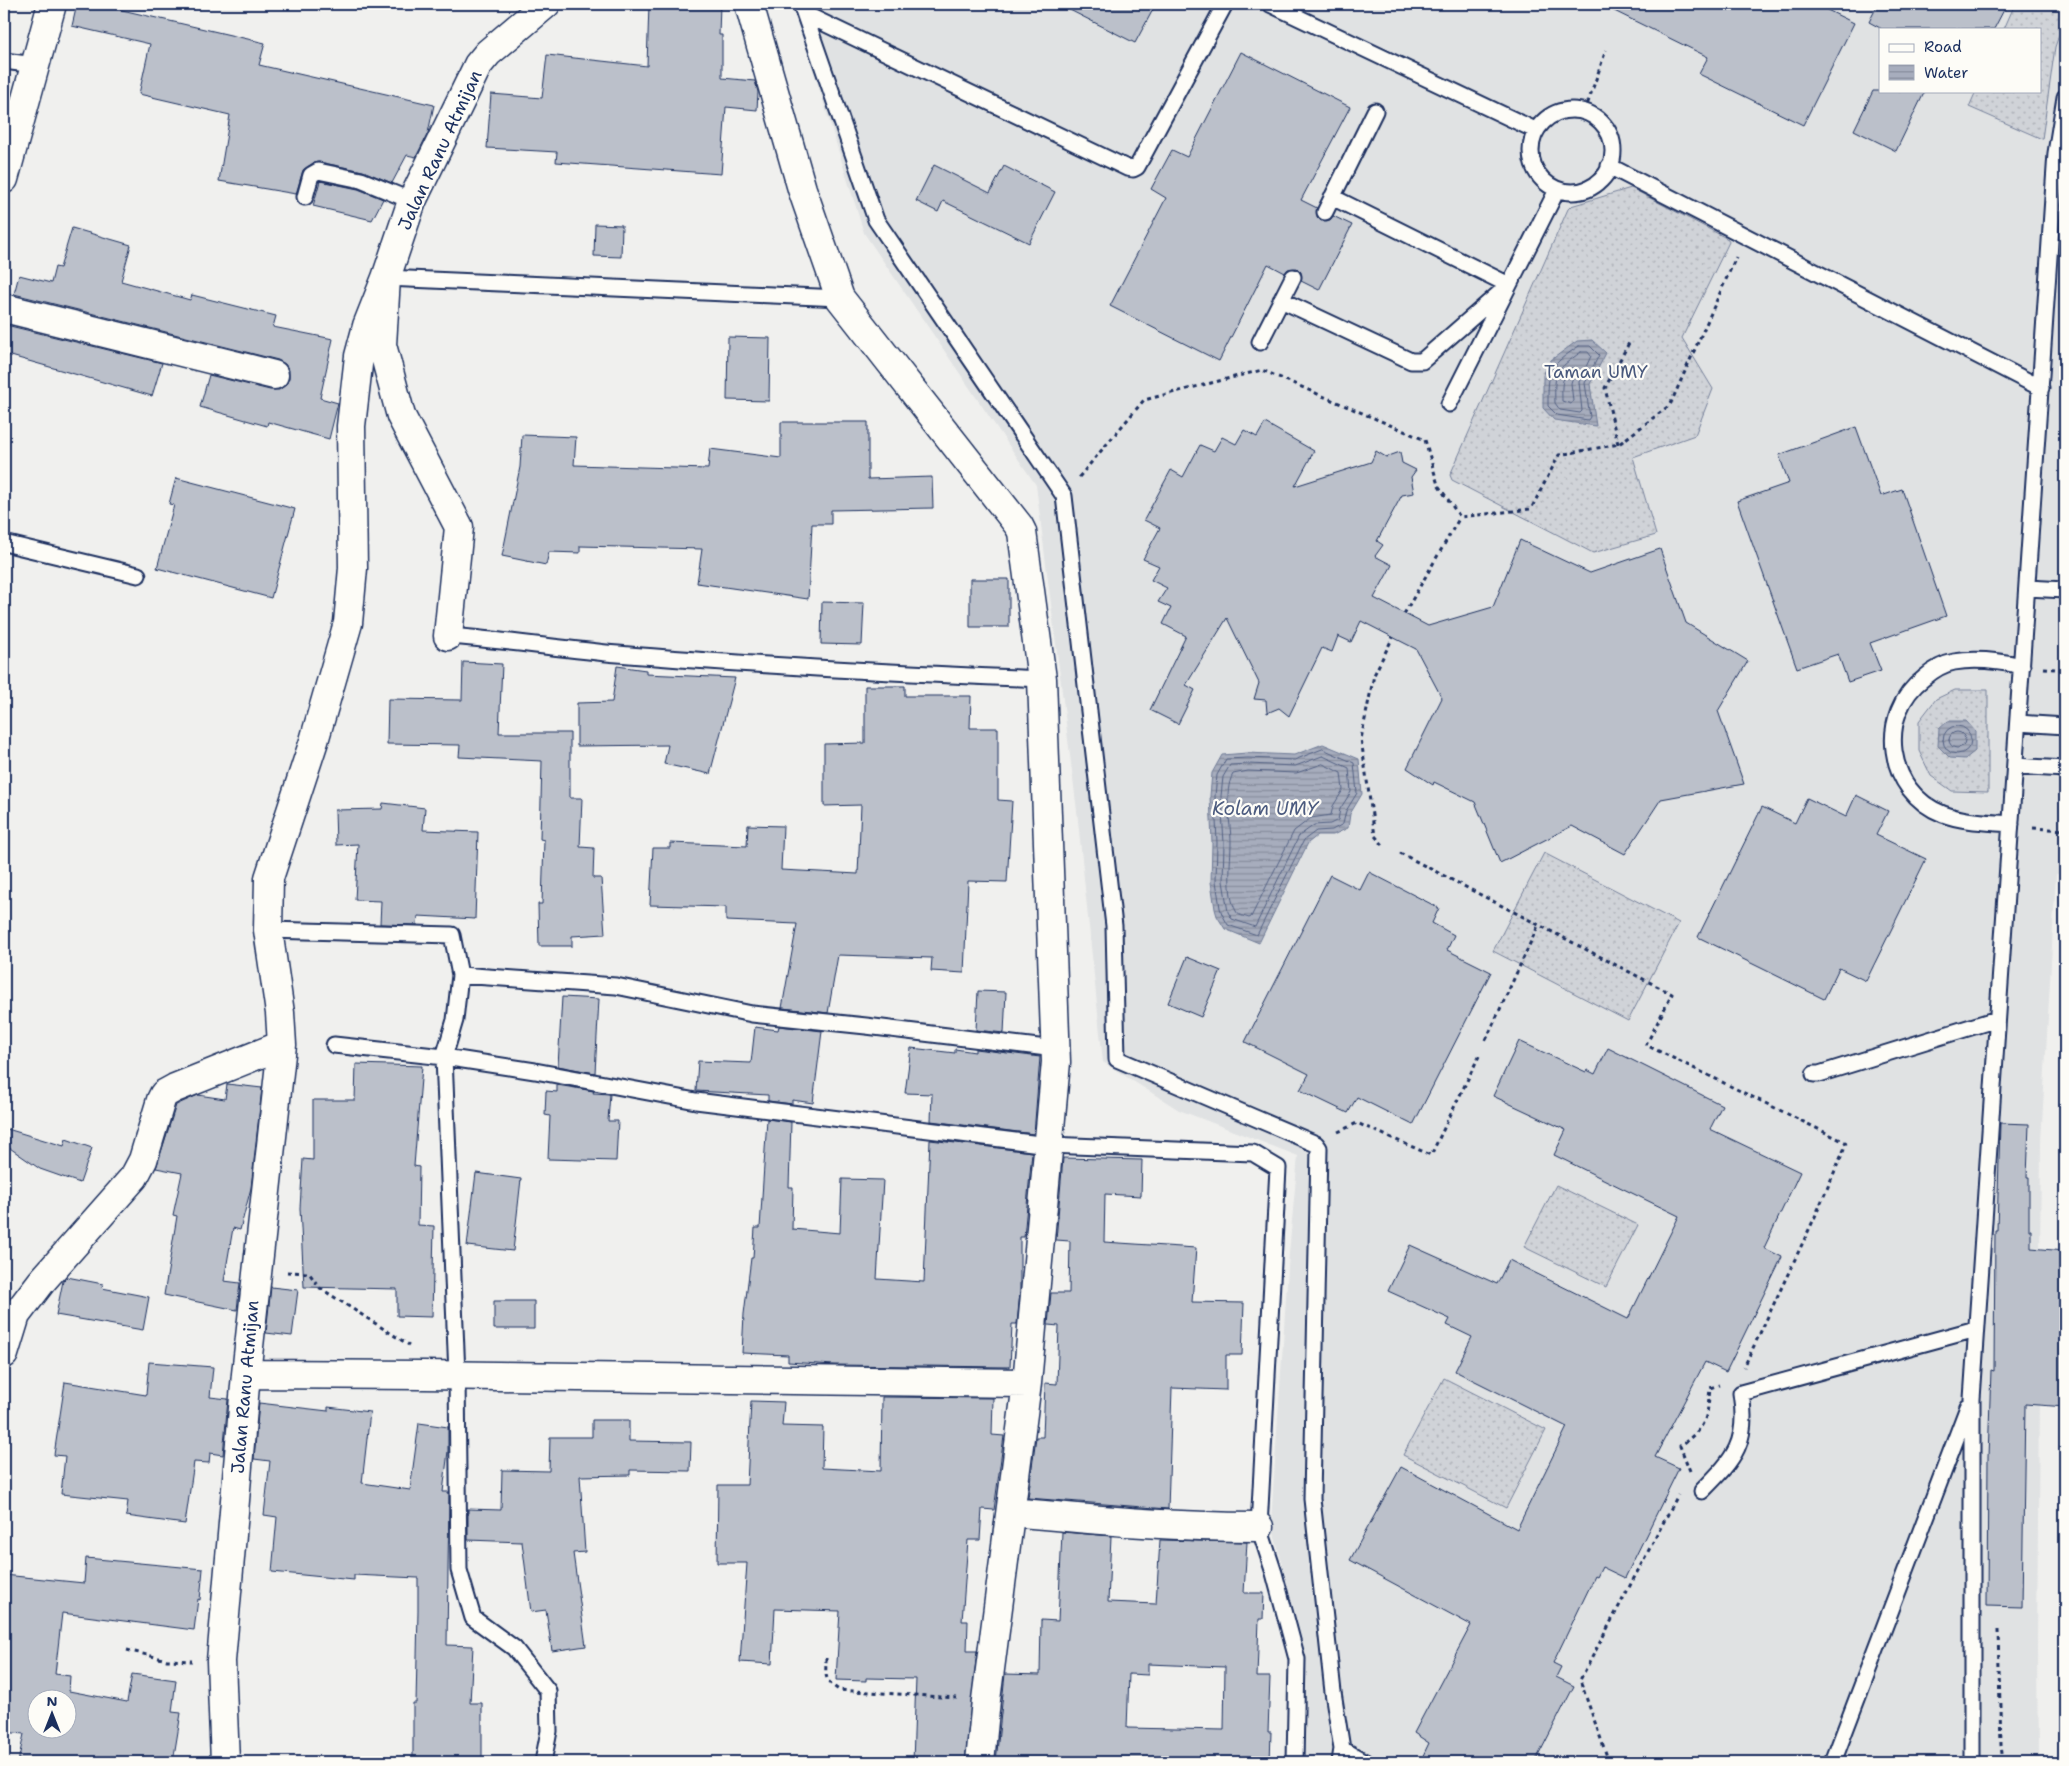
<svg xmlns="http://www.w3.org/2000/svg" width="2069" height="1766" font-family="'Shantell Sans',sans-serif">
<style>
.built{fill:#e0e2e3;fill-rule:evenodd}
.grass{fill:url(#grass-dots);stroke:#76819b}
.water{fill:url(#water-rules);stroke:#6f7b97}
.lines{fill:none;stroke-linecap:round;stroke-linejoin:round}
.shore{stroke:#536184;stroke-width:1}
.building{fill:#bbc0ca;stroke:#1b2f5e;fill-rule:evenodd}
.service-casing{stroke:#1b2f5e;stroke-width:19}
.minor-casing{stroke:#1b2f5e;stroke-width:31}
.tertiary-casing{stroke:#1b2f5e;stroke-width:31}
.path{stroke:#1b2f5e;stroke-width:3;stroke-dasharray:4 4;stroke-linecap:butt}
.service{stroke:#fdfcf7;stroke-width:15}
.minor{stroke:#fdfcf7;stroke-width:28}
.tertiary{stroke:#fdfcf7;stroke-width:28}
.labels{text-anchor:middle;stroke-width:4.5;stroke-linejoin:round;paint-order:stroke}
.street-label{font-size:18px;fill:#1b2f5e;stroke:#fdfcf7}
.park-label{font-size:18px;fill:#48587c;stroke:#fdfcf7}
.water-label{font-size:19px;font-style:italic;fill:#4c5b7f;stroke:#fdfcf7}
</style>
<defs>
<pattern id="grass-dots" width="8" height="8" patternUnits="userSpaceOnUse" patternTransform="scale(1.25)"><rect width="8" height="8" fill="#d0d3d8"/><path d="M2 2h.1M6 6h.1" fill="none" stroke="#b2b5bc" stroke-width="1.8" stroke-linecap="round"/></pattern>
<pattern id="water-rules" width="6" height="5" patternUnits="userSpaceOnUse" patternTransform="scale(1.25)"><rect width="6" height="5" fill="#a7adbd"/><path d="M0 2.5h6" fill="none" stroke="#878d9d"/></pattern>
</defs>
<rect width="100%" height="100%" fill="#f0f0ee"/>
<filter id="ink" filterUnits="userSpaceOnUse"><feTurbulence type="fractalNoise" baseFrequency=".02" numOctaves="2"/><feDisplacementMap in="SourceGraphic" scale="10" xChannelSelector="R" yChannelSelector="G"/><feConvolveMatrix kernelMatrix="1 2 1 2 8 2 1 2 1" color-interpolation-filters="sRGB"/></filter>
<g filter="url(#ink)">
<!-- built -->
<path class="built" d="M 793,4 L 2065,4 L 2065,874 L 2056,874 L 2041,1142 L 2037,1650 L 2038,1762 L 1302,1762 L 1303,1644 L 1271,1522 L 1289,1253 L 1298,1156 L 1179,1110 L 1103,1062 L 1077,811 L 1036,485 L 864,233 ZM 1880,29 L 2040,29 L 2040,91 L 1880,91 Z"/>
<!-- grass -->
<path class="grass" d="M 2015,4 L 2065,4 L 2065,18 L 2055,47 L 2042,139 L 1969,107 L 1976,91 L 2040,91 L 2040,29 L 2004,29 Z
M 1631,188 L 1728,239 L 1729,242 L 1682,338 L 1713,389 L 1695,435 L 1633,457 L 1656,535 L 1593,553 L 1452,480 L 1450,475 L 1568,209 L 1571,206 Z
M 1955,690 L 1988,690 L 1988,792 L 1952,791 L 1931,776 L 1919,751 L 1919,721 L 1936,699 Z
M 1544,853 L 1679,923 L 1628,1021 L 1493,951 Z
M 1556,1185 L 1638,1225 L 1606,1287 L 1524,1247 Z
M 1444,1378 L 1546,1430 L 1506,1508 L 1403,1455 Z"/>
<!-- water -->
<path class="water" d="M 1592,340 L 1606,353 L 1590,384 L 1596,426 L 1554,420 L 1543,408 L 1543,375 L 1551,360 L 1577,341 Z
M 1948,721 L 1966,721 L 1975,731 L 1975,751 L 1965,759 L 1950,758 L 1938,746 L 1939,729 Z
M 1323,744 L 1359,759 L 1362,794 L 1350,814 L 1348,828 L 1333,835 L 1318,835 L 1308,843 L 1259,943 L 1225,929 L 1217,916 L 1215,909 L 1211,882 L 1212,843 L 1210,796 L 1212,773 L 1222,755 L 1247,753 L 1294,755 Z"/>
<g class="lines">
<!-- shore -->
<path class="shore" d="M 1579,346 L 1590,346 L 1599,355 L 1585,383 L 1590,417 L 1588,420 L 1557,415 L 1548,406 C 1548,369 1548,367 1579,346 Z
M 1581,352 L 1588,352 L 1591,356 L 1579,382 L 1582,411 L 1580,413 L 1560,410 L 1555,403 C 1554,371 1555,371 1581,352 Z
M 1572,368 L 1575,370 L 1571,383 L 1573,401 L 1571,404 L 1562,401 C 1562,388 1560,376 1572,368 Z
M1943 740a14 14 0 1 1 28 0a14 14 0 1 1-28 0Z
M1949 740a8 8 0 1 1 16 0a8 8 0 1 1-16 0Z
M 1323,749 L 1354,763 L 1357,793 L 1346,811 L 1343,824 L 1332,830 L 1316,831 L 1304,840 L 1257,935 L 1228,925 L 1222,914 L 1220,908 L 1216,881 L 1217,843 L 1215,796 L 1217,775 L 1226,759 L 1248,758 L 1294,760 Z
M 1323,756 L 1349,768 L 1351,792 L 1340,809 L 1338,820 L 1330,824 L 1314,825 L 1299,836 L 1255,927 L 1232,919 L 1228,912 L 1223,881 L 1224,843 L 1221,796 L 1223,777 L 1230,765 L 1248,764 L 1295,766 Z
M 1323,764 L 1341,773 L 1343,790 L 1333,806 L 1331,815 L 1311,818 L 1294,831 L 1251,917 L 1249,918 C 1244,916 1238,916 1236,911 C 1226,893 1231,862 1231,842 C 1231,822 1223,792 1233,774 L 1248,771 L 1296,773 Z"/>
</g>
<!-- building -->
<path class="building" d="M 77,4 L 96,4 L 265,43 L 259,65 L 434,105 L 428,133 L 416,157 L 407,155 L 392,183 L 363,171 L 319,162 L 313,163 L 303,170 L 296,194 L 219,181 L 230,115 L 139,94 L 150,44 L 72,26 Z
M 649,4 L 720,4 L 719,35 L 722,35 L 722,78 L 755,81 L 758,92 L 757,110 L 726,107 L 721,174 L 556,162 L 557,152 L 487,148 L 491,94 L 542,98 L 547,55 L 647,66 Z
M 1058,4 L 1156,4 L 1135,43 Z
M 1600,4 L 1815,4 L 1854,23 L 1803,125 L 1699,74 L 1708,57 Z
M 1878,4 L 2007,4 L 1994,29 L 1882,29 L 1869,22 Z
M 1241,52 L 1350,107 L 1301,200 L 1317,208 L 1317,217 L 1321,221 L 1330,220 L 1333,216 L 1352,225 L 1319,290 L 1301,281 L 1301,272 L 1297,268 L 1288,269 L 1285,273 L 1268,264 L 1219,361 L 1110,306 L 1166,198 L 1151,189 L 1172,150 L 1187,157 Z
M 1873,91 L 1925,91 L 1896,151 L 1854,130 Z
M 934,165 L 990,193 L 1004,166 L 1055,192 L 1029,243 L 943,201 L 938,212 L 916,201 Z
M 320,181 L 358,189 L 383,199 L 372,220 L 313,206 Z
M 595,224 L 622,225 L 621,257 L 594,256 Z
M 72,228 L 131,245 L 121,281 L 190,300 L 192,295 L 276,316 L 273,327 L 333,339 L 320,398 L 338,403 L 329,439 L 268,422 L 267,426 L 200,407 L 209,375 L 270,390 L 279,390 L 286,385 L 289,378 L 289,370 L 285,364 L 278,360 L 14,294 L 19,275 L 51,283 L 55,267 L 60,268 Z
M 6,325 L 162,363 L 152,396 L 4,354 L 4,331 Z
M 728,337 L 770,338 L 769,401 L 727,400 Z
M 781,422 L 868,422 L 868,479 L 932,477 L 933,508 L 831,510 L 831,524 L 812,524 L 808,599 L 697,583 L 702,549 L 580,546 L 580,553 L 549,552 L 546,565 L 502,556 L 520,467 L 522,435 L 576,437 L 574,465 L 708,469 L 710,449 L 781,458 Z
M 1265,423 L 1314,451 L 1295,486 L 1371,462 L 1376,451 L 1386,457 L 1400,452 L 1402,463 L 1416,470 L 1411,477 L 1414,493 L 1402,495 L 1377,541 L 1383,545 L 1375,556 L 1392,565 L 1374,598 L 1428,626 L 1493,607 L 1520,540 L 1590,573 L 1660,549 L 1686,623 L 1748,661 L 1718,711 L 1744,784 L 1661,799 L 1625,854 L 1572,826 L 1500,863 L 1475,802 L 1434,782 L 1433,785 L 1407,768 L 1442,698 L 1416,649 L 1361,621 L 1351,642 L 1338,636 L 1332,652 L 1322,648 L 1289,716 L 1279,708 L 1267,713 L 1266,700 L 1254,699 L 1259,683 L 1227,618 L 1186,685 L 1195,690 L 1178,724 L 1150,710 L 1186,636 L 1163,624 L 1171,608 L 1158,602 L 1167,588 L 1151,580 L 1159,566 L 1143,559 L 1160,528 L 1144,520 L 1171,470 L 1183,477 L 1200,445 L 1214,451 L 1222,437 L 1236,444 L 1244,430 L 1257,437 Z
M 1856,427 L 1881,496 L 1902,489 L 1946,616 L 1870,643 L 1881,671 L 1848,682 L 1838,654 L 1797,668 L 1737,501 L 1789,483 L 1779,455 Z
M 176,478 L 295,509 L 271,598 L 157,568 L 174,505 L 169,504 Z
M 970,579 L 1009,579 L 1009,627 L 970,627 Z
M 822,602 L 864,603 L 862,645 L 821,644 Z
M 463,662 L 502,664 L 499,733 L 570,733 L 570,798 L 582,798 L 580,847 L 594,848 L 593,878 L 601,878 L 605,934 L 572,936 L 572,946 L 539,946 L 538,904 L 542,904 L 544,840 L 540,839 L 542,761 L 459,757 L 460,745 L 387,744 L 388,699 L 462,700 Z
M 617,666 L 646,670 L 646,674 L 735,678 L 710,774 L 664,764 L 668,745 L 577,746 L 577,703 L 612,702 Z
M 865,686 L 905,686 L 905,696 L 971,696 L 970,728 L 998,728 L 998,800 L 1012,801 L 1007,882 L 968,881 L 964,973 L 931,971 L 932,958 L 838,955 L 828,1013 L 782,1008 L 797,924 L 726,921 L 726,907 L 650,905 L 653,848 L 670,848 L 670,843 L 747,846 L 748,825 L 783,826 L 781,870 L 858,874 L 861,805 L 824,806 L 824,744 L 865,743 Z
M 1856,795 L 1888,811 L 1876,835 L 1926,859 L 1866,981 L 1839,968 L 1824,999 L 1698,937 L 1762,807 L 1795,823 L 1807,798 L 1846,817 Z
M 383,803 L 425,808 L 423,830 L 478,832 L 475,919 L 418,916 L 417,925 L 380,924 L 381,901 L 355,900 L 358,844 L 336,845 L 335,810 L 382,809 Z
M 1369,872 L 1439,908 L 1432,923 L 1454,935 L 1447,950 L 1491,972 L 1413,1125 L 1357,1097 L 1348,1113 L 1300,1090 L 1309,1074 L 1245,1042 L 1330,875 L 1360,890 Z
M 1187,957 L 1221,971 L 1201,1017 L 1168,1003 Z
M 978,991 L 1006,992 L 1004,1033 L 976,1030 Z
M 562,997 L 599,999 L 595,1073 L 558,1066 Z
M 779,1026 L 822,1031 L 813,1103 L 792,1100 L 792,1104 L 768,1101 L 768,1095 L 696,1091 L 698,1061 L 751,1063 L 755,1027 L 778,1030 Z
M 1519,1041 L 1586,1072 L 1587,1070 L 1595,1074 L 1608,1048 L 1722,1105 L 1710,1129 L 1800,1172 L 1764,1248 L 1782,1257 L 1726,1372 L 1705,1362 L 1655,1457 L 1679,1468 L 1625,1578 L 1602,1567 L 1597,1577 L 1595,1576 L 1553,1663 L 1561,1667 L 1556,1677 L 1574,1686 L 1535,1762 L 1420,1762 L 1429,1743 L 1414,1733 L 1471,1625 L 1350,1560 L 1401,1467 L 1517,1529 L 1567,1427 L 1455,1371 L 1472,1337 L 1447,1325 L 1450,1319 L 1388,1291 L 1410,1245 L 1497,1284 L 1509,1260 L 1628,1319 L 1679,1216 L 1554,1155 L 1566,1130 L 1493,1096 Z
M 911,1048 L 955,1053 L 955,1049 L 975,1052 L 975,1049 L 1040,1057 L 1034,1134 L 931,1121 L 932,1094 L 905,1093 Z
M 356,1064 L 422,1066 L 414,1166 L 419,1167 L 418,1225 L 434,1226 L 432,1317 L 397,1316 L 397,1289 L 304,1287 L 300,1208 L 303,1159 L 313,1160 L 313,1100 L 355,1100 Z
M 227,1084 L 262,1088 L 251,1188 L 240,1230 L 233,1228 L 224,1281 L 240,1283 L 237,1310 L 164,1295 L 177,1216 L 173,1215 L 182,1173 L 156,1168 L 176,1105 L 198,1095 L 225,1099 Z
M 557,1085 L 594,1091 L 593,1093 L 610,1094 L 608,1121 L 618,1121 L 616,1161 L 548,1159 L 550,1116 L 545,1115 L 546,1091 L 557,1092 Z
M 767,1119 L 791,1122 L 789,1187 L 793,1187 L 792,1229 L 840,1233 L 842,1179 L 883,1180 L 877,1279 L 924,1282 L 930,1140 L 1032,1152 L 1024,1237 L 1020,1237 L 1020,1292 L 1017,1324 L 1012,1324 L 1010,1367 L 834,1365 L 788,1362 L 788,1355 L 742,1353 L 744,1314 L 751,1258 L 753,1258 L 755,1228 L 760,1228 Z
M 2000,1123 L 2029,1124 L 2027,1177 L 2029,1177 L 2029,1230 L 2031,1230 L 2031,1248 L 2065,1251 L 2065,1407 L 2025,1404 L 2022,1607 L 1987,1606 L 1988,1458 L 1991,1370 L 1994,1371 L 1995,1230 L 1997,1230 Z
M 4,1128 L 64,1146 L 66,1139 L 92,1148 L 80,1183 L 40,1169 L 4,1144 Z
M 1063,1158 L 1142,1160 L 1141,1196 L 1105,1194 L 1104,1242 L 1196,1248 L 1192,1302 L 1244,1303 L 1242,1355 L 1226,1355 L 1226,1390 L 1172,1388 L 1168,1509 L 1028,1498 L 1036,1437 L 1043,1437 L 1045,1383 L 1057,1384 L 1059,1326 L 1048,1325 L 1051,1293 L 1069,1293 L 1070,1241 L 1056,1240 Z
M 476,1173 L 521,1179 L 513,1251 L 467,1246 Z
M 67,1277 L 103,1284 L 102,1288 L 149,1297 L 143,1330 L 56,1315 L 63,1281 Z
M 271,1287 L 298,1290 L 292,1336 L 266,1333 Z
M 494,1301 L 534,1301 L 534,1329 L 494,1329 Z
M 149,1362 L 213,1367 L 210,1397 L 228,1399 L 223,1455 L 210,1453 L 209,1463 L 194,1462 L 185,1524 L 126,1516 L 128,1501 L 61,1494 L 65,1456 L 54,1455 L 65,1382 L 146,1395 Z
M 882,1397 L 993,1398 L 992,1435 L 1004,1436 L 994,1510 L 982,1509 L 980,1540 L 968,1540 L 962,1621 L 968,1621 L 967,1651 L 977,1651 L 965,1762 L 913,1762 L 916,1679 L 866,1678 L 866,1681 L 836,1680 L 840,1611 L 775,1609 L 772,1664 L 740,1662 L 747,1563 L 717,1563 L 718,1485 L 747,1485 L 751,1401 L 784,1402 L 782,1426 L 823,1427 L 822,1468 L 881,1471 Z
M 259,1403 L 328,1411 L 328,1407 L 370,1412 L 362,1483 L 410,1490 L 419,1423 L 448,1427 L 448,1451 L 443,1492 L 449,1492 L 447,1645 L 473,1646 L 470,1703 L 482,1703 L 482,1762 L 413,1762 L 413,1703 L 416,1703 L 418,1611 L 418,1578 L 354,1575 L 354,1580 L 272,1572 L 277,1517 L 264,1515 L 270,1461 L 254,1459 Z
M 592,1420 L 629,1420 L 629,1441 L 691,1442 L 690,1471 L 630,1470 L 630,1475 L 580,1476 L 585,1552 L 573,1553 L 586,1646 L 552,1651 L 546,1610 L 531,1612 L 522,1542 L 468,1540 L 468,1509 L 501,1510 L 502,1470 L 549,1471 L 550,1437 L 592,1437 Z
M 1062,1532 L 1111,1536 L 1108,1602 L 1156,1604 L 1160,1540 L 1247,1542 L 1244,1593 L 1264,1593 L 1263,1619 L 1259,1619 L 1257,1677 L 1270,1677 L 1268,1732 L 1271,1732 L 1270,1762 L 996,1762 L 1005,1674 L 1040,1675 L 1041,1620 L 1058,1621 ZM 1148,1664 L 1225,1667 L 1224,1730 L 1127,1728 L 1129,1674 L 1148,1675 Z
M 86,1558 L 203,1569 L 200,1600 L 198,1599 L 194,1630 L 62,1613 L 55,1674 L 70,1676 L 69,1691 L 127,1702 L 132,1674 L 176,1680 L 172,1712 L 181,1713 L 173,1762 L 18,1762 L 24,1734 L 4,1732 L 4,1575 L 84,1583 ZM 38,1698 L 68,1698 L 68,1728 L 38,1728 Z"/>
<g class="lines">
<defs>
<path id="service" d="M 801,4 L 876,220 L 1064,496 L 1114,926 L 1117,1059 L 1316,1144 L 1319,1148 L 1312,1499 L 1333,1692 L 1342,1749 L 1340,1762
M 1270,4 L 1535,130
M 805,14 L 1127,168 L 1133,169 L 1137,167 L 1225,4
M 4,61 L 35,65
M1531 151a41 41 0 1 1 82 0a41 41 0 1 1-82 0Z
M 1609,166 L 2041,388
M 305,197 L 311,175 L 318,171 L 361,180 L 412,201
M 1325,212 L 1375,111
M 386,278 L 840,298
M 1281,300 L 1411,361 L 1422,361 L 1509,285 L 1332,197
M 1260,342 L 1293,277
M 1449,404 L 1557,190
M 4,543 L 138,575
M 2027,588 L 2065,590
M 448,636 C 505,640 561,649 618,654 C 759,666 901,673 1042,679
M 2018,723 L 2065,726
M 2015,766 L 2065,769
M 2011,824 C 1989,822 1964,822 1943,814 C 1886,792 1876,714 1924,678 C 1932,671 1943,664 1954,662 C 1977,658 1999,661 2022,666
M 268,930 L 452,935 L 460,975 L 455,1020 L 444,1057 L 457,1375 L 459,1570 L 473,1618 L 514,1648 L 548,1691 L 549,1731 L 543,1762
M 460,975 L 616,986 L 752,1014 L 866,1026 L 1055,1049
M 334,1045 L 444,1057 L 535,1071 L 696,1101 L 1048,1145 L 1253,1153 L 1278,1168 L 1259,1527 L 1274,1573 L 1297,1659 L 1295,1762
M 1814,1074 L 1819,1074 L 1997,1019
M 1702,1491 C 1735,1458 1749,1442 1741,1393 L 1976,1329
M 1342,1749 L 1365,1762
M 1833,1762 L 1968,1407
M 1972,1762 L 1972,1399 L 2056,153 L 2065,97"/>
<path id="minor" d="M 749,4 L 802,189 L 840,298 L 1019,526 L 1022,532 L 1042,679 L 1056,1062 L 1027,1383 L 986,1700 L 980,1762
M 4,308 L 274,375
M 448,636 L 459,527 L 401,416 L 382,345 L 386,278 L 412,201 L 478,65 L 488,53 L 546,4
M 4,1354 L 16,1315 L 42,1281 L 134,1177 L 143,1160 L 161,1100 L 164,1094 L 175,1088 L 282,1045
M 246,1374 L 424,1375 L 1027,1383
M 1011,1512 C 1094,1520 1176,1527 1259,1527
M 225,1762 L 221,1661 L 246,1374 L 282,1045 L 280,1013 L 268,930 L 269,878 L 314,741 L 348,623 L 353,568 L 351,426 L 359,356 L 367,326 L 386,278"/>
<path id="tertiary" d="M 4,179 L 52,4"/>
</defs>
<!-- service casing -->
<use href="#service" class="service-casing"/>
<!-- minor casing -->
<use href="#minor" class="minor-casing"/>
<!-- tertiary casing -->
<use href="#tertiary" class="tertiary-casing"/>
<!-- path -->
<path class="path" d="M 1585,111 L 1606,50
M 1618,444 L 1605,388 L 1630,341
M 1079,477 L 1144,400 L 1262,370 L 1425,440 L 1438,485 L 1460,517 L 1531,509 L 1559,455 L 1619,444 L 1670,405 L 1736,257
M 1404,614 L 1460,517
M 2043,668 L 2065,670
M 2033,828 L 2065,830
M 1383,845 L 1375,836 L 1361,739 L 1374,675 L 1393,637
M 1400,853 L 1672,994 L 1646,1045 L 1845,1142 L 1846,1145 L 1814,1219 L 1744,1367
M 1486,1040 L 1538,926
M 1338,1132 L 1357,1123 L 1431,1155 L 1479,1056
M 287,1272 L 309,1273 L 320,1288 L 409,1345
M 1690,1471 L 1680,1446 C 1707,1426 1707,1420 1710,1388 L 1719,1385
M 1998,1630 L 2001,1745 L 2003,1762
M 127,1650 L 167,1660 L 192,1661
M 826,1658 C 826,1675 823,1680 839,1690 L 957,1698
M 1609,1762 L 1580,1680 L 1678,1495"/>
<!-- service -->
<use href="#service" class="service"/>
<!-- minor -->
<use href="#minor" class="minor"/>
<!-- tertiary -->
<use href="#tertiary" class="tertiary"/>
</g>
</g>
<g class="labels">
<!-- street labels -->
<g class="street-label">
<text transform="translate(440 150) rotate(-65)" y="6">Jalan Ranu Atmijan</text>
<text transform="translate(245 1387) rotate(-85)" y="6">Jalan Ranu Atmijan</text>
</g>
<!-- park labels -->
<g class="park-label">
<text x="1596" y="378">Taman UMY</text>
</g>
<!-- water labels -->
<g class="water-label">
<text x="1265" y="815">Kolam UMY</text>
</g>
</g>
<!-- margin -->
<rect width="2069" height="1766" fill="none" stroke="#fdfcf7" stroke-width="20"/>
<rect x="10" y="10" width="2049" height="1746" fill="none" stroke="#1b2f5e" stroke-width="2" filter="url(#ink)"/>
<!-- legend -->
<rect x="1879" y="28" width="162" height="65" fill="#fdfcf7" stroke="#a3aaba"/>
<rect x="1889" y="44" width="25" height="8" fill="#fdfcf7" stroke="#a3aaba"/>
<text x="1924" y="52" font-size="15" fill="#1b2f5e">Road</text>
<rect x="1889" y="65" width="25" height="15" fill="url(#water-rules)" stroke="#a3aaba"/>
<text x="1924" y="78" font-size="15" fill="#1b2f5e">Water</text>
<!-- north arrow -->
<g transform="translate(52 1714)"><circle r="24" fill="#fdfcf7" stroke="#a3aaba"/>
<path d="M0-4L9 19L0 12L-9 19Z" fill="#1b2f5e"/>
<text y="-8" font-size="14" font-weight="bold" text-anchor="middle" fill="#1b2f5e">N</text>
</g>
</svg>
